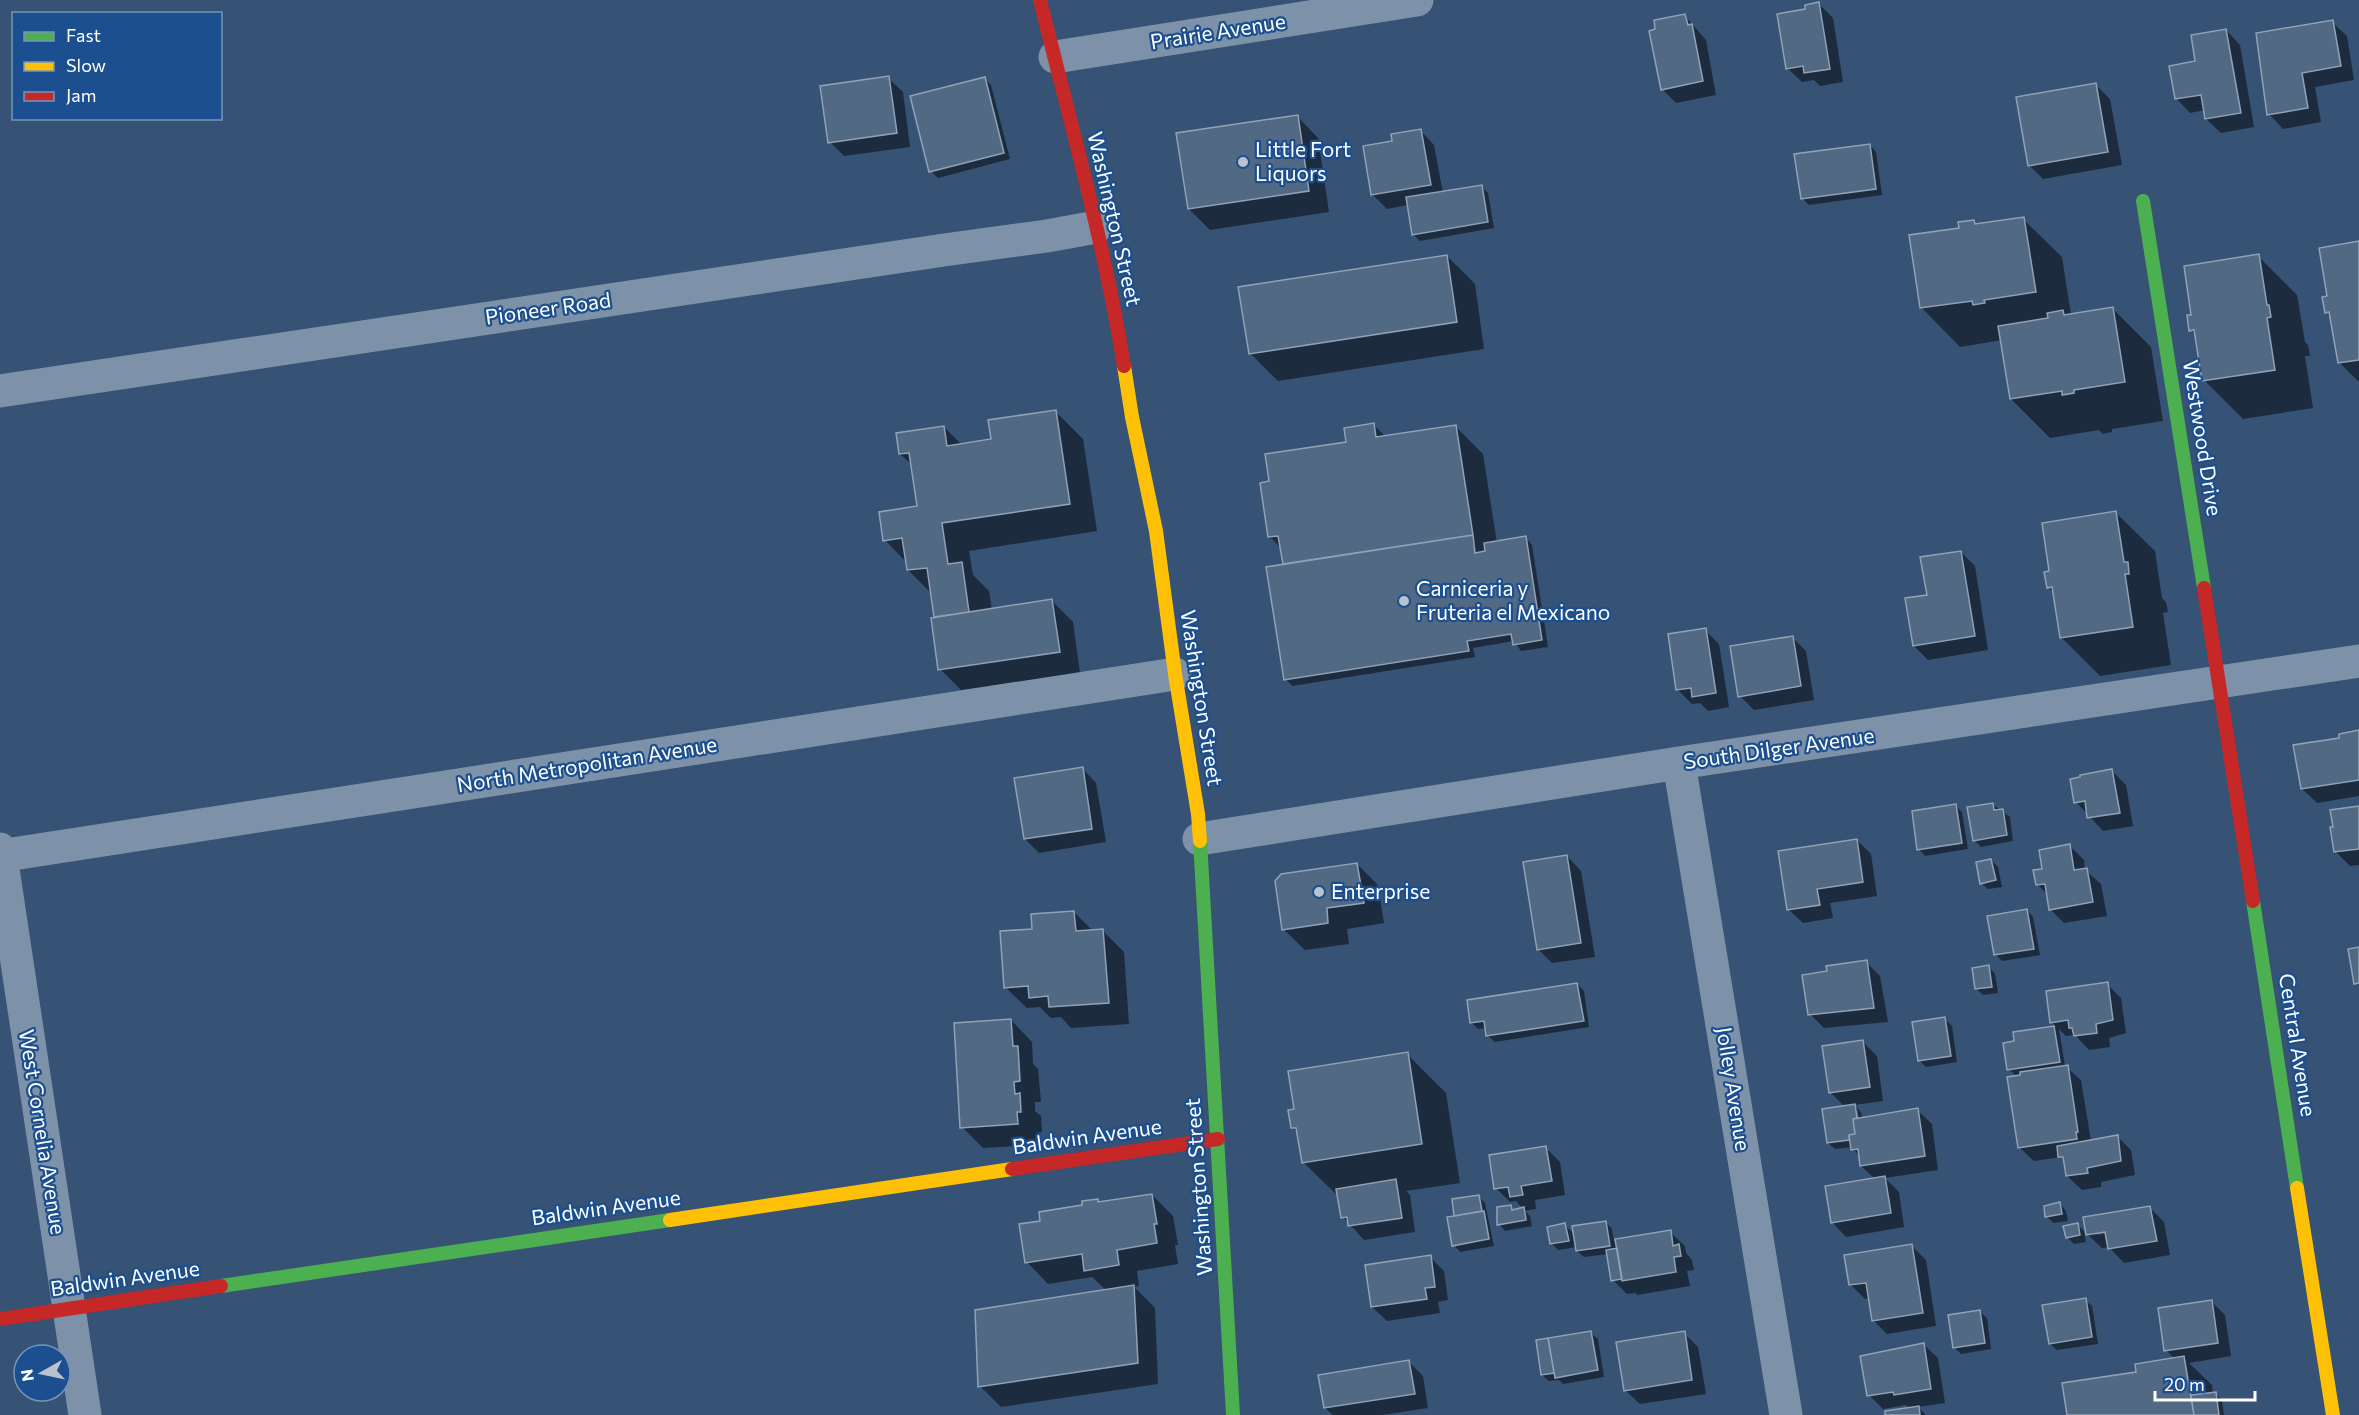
<svg xmlns="http://www.w3.org/2000/svg" width="2359" height="1415" font-family="Commissioner,sans-serif">
<style>
.shadow{fill:#0007;fill-rule:evenodd}
.building{fill:#526984;stroke:#92a2b6;stroke-width:1.5}
.lines{fill:none;stroke-linecap:round;stroke-linejoin:round}
.street{stroke:#7d92a8;stroke-width:33}
.fast{stroke:#4caf50;stroke-width:14}
.slow{stroke:#ffc107;stroke-width:14}
.jam{stroke:#c62828;stroke-width:14}
.poi-dot{fill:#b9c2ce;stroke:#1b4f8f;stroke-width:2}
.labels{text-anchor:middle;stroke-width:4.5;stroke-linejoin:round;paint-order:stroke}
.street-label{font-size:21px;fill:#fff;stroke:#1b4f8f}
.poi-label{font-size:21px;fill:#fff;stroke:#1b4f8f;text-anchor:start}
</style>
<rect width="100%" height="100%" fill="#365274"/>
<!-- shadow -->
<path class="shadow" d="M 1819,4 L 1833,18 L 1843,82 L 1820,86 L 1814,80 L 1802,82 L 1787,68 L 1807,10 Z
M 1685,16 L 1706,40 L 1716,95 L 1676,103 L 1662,89 Z
M 2332,22 L 2347,36 L 2354,80 L 2315,87 L 2321,122 L 2283,129 L 2269,114 Z
M 2226,30 L 2240,45 L 2254,127 L 2221,133 L 2206,119 L 2205,110 L 2190,113 L 2176,98 L 2197,63 Z
M 888,78 L 903,92 L 910,147 L 844,156 L 830,142 Z
M 984,78 L 991,85 L 1010,159 L 938,178 L 931,171 Z
M 2096,85 L 2110,99 L 2122,165 L 2043,179 L 2029,165 Z
M 1297,116 L 1318,138 L 1329,212 L 1210,230 L 1189,209 Z
M 1420,130 L 1434,145 L 1443,193 L 1482,187 L 1488,193 L 1494,228 L 1420,241 L 1413,234 L 1408,205 L 1387,209 L 1373,195 L 1394,142 Z
M 1870,145 L 1876,152 L 1882,195 L 1809,205 L 1802,198 Z
M 2023,219 L 2062,257 L 2071,315 L 2112,308 L 2151,347 L 2163,421 L 2112,429 L 2112,432 L 2103,434 L 2099,430 L 2050,438 L 2011,399 L 2002,340 L 1960,347 L 1922,308 L 1961,229 L 1974,221 L 1978,225 Z
M 2359,243 L 2359,382 L 2339,362 L 2332,318 L 2326,312 L 2329,298 Z
M 1447,256 L 1475,284 L 1484,349 L 1278,381 L 1250,353 Z
M 2258,256 L 2297,295 L 2305,342 L 2308,345 L 2310,356 L 2305,356 L 2313,408 L 2243,419 L 2204,380 L 2197,337 L 2191,330 L 2193,316 Z
M 1055,411 L 1083,439 L 1097,531 L 969,551 L 973,575 L 989,591 L 992,610 L 1052,601 L 1073,622 L 1080,673 L 961,690 L 940,669 L 938,618 L 932,594 L 908,570 L 907,563 L 885,540 L 919,508 L 912,465 L 900,454 L 944,427 L 962,445 L 993,440 Z
M 1374,425 L 1386,437 L 1455,426 L 1483,454 L 1497,543 L 1526,538 L 1532,545 L 1548,647 L 1521,651 L 1514,641 L 1473,648 L 1475,657 L 1292,686 L 1286,679 L 1286,565 L 1282,549 L 1270,537 L 1271,482 L 1348,443 Z
M 2116,513 L 2155,551 L 2162,598 L 2166,602 L 2168,612 L 2163,613 L 2171,665 L 2100,676 L 2061,637 L 2054,593 L 2048,587 L 2051,573 Z
M 1961,552 L 1975,566 L 1988,650 L 1928,660 L 1914,646 L 1928,596 Z
M 1705,630 L 1719,644 L 1729,707 L 1708,711 L 1700,703 L 1692,704 L 1678,690 Z
M 1792,637 L 1806,651 L 1814,700 L 1754,710 L 1740,696 Z
M 2359,732 L 2359,796 L 2317,803 L 2302,789 L 2341,739 Z
M 1082,768 L 1096,783 L 1106,842 L 1039,853 L 1025,839 Z
M 2112,771 L 2126,785 L 2133,826 L 2103,831 L 2076,802 Z
M 1992,804 L 2010,817 L 2013,841 L 1981,847 L 1974,840 Z
M 1956,806 L 1962,812 L 1968,849 L 1925,856 L 1919,849 Z
M 2359,807 L 2359,865 L 2350,866 L 2336,852 Z
M 1857,840 L 1871,854 L 1877,896 L 1830,903 L 1833,918 L 1803,923 L 1788,909 Z
M 2070,846 L 2084,860 L 2085,870 L 2101,884 L 2107,916 L 2064,923 L 2050,909 L 2048,895 L 2037,884 L 2044,870 Z
M 1567,856 L 1581,871 L 1595,957 L 1552,963 L 1538,949 Z
M 1991,860 L 1998,867 L 2002,887 L 1988,889 L 1981,883 Z
M 1357,864 L 1378,885 L 1384,923 L 1347,929 L 1349,944 L 1305,950 L 1283,929 Z
M 2027,910 L 2033,917 L 2040,955 L 2002,961 L 1996,955 Z
M 1074,912 L 1093,931 L 1103,931 L 1124,952 L 1129,1024 L 1071,1028 L 1061,1017 L 1051,1018 L 1040,1007 L 1027,1008 L 1005,987 L 1034,930 Z
M 1866,962 L 1880,976 L 1888,1022 L 1824,1028 L 1810,1014 L 1829,972 Z
M 1989,967 L 1995,974 L 1998,993 L 1983,995 L 1976,988 Z
M 1577,984 L 1584,991 L 1589,1027 L 1495,1042 L 1488,1036 L 1487,1028 L 1478,1029 L 1472,1023 Z
M 2107,984 L 2121,998 L 2126,1033 L 2109,1038 L 2110,1047 L 2089,1050 L 2075,1035 L 2066,1036 L 2059,1029 L 2065,1066 L 2081,1080 L 2091,1141 L 2117,1136 L 2131,1150 L 2135,1175 L 2101,1182 L 2101,1187 L 2082,1190 L 2067,1176 L 2065,1162 L 2061,1157 L 2034,1161 L 2019,1147 L 2017,1077 L 2009,1069 L 2016,1042 L 2014,1033 L 2056,1027 L 2052,1022 Z
M 1945,1019 L 1952,1026 L 1957,1062 L 1926,1067 L 1919,1060 Z
M 1011,1020 L 1032,1042 L 1033,1064 L 1038,1069 L 1041,1102 L 1035,1102 L 1035,1111 L 1041,1116 L 1042,1132 L 1037,1133 L 1038,1145 L 983,1148 L 962,1127 Z
M 1863,1042 L 1877,1056 L 1883,1101 L 1854,1105 L 1861,1112 L 1862,1119 L 1917,1110 L 1932,1124 L 1938,1170 L 1885,1178 L 1899,1192 L 1904,1227 L 1846,1237 L 1832,1222 L 1875,1179 L 1861,1166 L 1860,1157 L 1852,1147 L 1835,1149 L 1828,1143 L 1845,1107 L 1830,1092 ZM 1855,1111 L 1858,1111 L 1860,1125 L 1857,1126 Z
M 1407,1054 L 1446,1093 L 1460,1183 L 1406,1191 L 1410,1195 L 1415,1232 L 1364,1240 L 1343,1217 L 1340,1198 L 1303,1162 L 1299,1134 L 1292,1127 Z
M 1546,1148 L 1560,1162 L 1565,1195 L 1535,1200 L 1536,1209 L 1525,1211 L 1530,1216 L 1532,1226 L 1505,1231 L 1499,1224 L 1510,1207 L 1514,1211 L 1523,1209 L 1516,1201 L 1510,1202 L 1496,1188 Z
M 1152,1195 L 1173,1216 L 1178,1245 L 1175,1245 L 1178,1264 L 1137,1271 L 1139,1286 L 1134,1287 L 1155,1308 L 1158,1384 L 1001,1407 L 980,1386 L 1107,1291 L 1092,1277 L 1048,1284 L 1027,1262 L 1042,1222 L 1097,1200 L 1100,1203 Z
M 1478,1196 L 1485,1203 L 1494,1246 L 1460,1252 L 1454,1245 L 1456,1217 Z
M 2060,1204 L 2066,1211 L 2068,1221 L 2054,1223 L 2047,1217 Z
M 2150,1208 L 2164,1222 L 2170,1255 L 2124,1263 L 2109,1247 L 2102,1248 L 2087,1234 ZM 2097,1232 L 2112,1232 L 2097,1235 Z
M 1606,1222 L 1612,1229 L 1614,1241 L 1670,1232 L 1685,1246 L 1686,1253 L 1692,1260 L 1694,1270 L 1687,1271 L 1690,1286 L 1637,1295 L 1636,1293 L 1627,1294 L 1613,1280 L 1608,1254 L 1584,1257 L 1577,1251 L 1577,1247 L 1558,1250 L 1551,1243 L 1565,1225 L 1575,1235 Z
M 2078,1225 L 2084,1231 L 2086,1242 L 2074,1244 L 2067,1237 Z
M 1912,1246 L 1926,1260 L 1936,1326 L 1887,1334 L 1873,1320 L 1870,1298 L 1865,1299 L 1851,1285 Z
M 1430,1257 L 1444,1271 L 1448,1300 L 1438,1302 L 1440,1313 L 1387,1321 L 1372,1307 Z
M 2085,1300 L 2092,1306 L 2098,1344 L 2057,1350 L 2050,1344 Z
M 2211,1301 L 2225,1315 L 2231,1356 L 2189,1363 L 2212,1385 L 2213,1394 L 2216,1394 L 2222,1400 L 2224,1415 L 2068,1415 L 2138,1373 L 2175,1359 L 2166,1350 Z
M 1980,1312 L 1987,1318 L 1991,1349 L 1961,1354 L 1954,1347 Z
M 1591,1333 L 1598,1339 L 1604,1377 L 1563,1384 L 1559,1380 L 1549,1381 L 1542,1375 L 1537,1342 Z
M 1684,1333 L 1698,1347 L 1706,1394 L 1640,1404 L 1625,1390 Z
M 1923,1344 L 1938,1358 L 1945,1403 L 1918,1407 L 1926,1415 L 1886,1415 L 1910,1409 L 1906,1405 L 1883,1409 L 1869,1395 L 1888,1350 Z
M 1409,1362 L 1423,1376 L 1428,1408 L 1382,1415 L 1333,1415 L 1325,1408 Z"/>
<!-- building -->
<path class="building" d="M 1819,2 L 1830,69 L 1804,73 L 1803,66 L 1786,69 L 1777,14 L 1805,9 L 1805,5 Z
M 1685,14 L 1688,25 L 1692,24 L 1703,81 L 1661,90 L 1649,31 L 1655,29 L 1654,20 Z
M 2333,20 L 2341,66 L 2302,73 L 2308,108 L 2267,115 L 2256,33 Z
M 2226,29 L 2241,113 L 2205,119 L 2201,95 L 2175,99 L 2169,66 L 2195,61 L 2191,35 Z
M 889,76 L 897,133 L 828,143 L 820,86 Z
M 985,77 L 1004,153 L 929,172 L 910,96 Z
M 2096,83 L 2108,152 L 2028,166 L 2016,97 Z
M 1298,115 L 1309,191 L 1188,209 L 1176,133 Z
M 1421,129 L 1431,185 L 1371,195 L 1363,146 L 1392,141 L 1391,134 Z
M 1870,144 L 1876,189 L 1801,199 L 1794,154 Z
M 1482,185 L 1488,222 L 1412,235 L 1406,197 Z
M 2024,217 L 2036,292 L 1984,300 L 1985,303 L 1973,305 L 1972,301 L 1920,308 L 1909,235 L 1959,228 L 1958,222 L 1974,220 L 1975,224 Z
M 2359,241 L 2359,360 L 2338,363 L 2329,312 L 2325,313 L 2322,297 L 2327,296 L 2319,248 Z
M 2259,254 L 2267,305 L 2269,305 L 2271,317 L 2267,318 L 2275,370 L 2202,381 L 2194,330 L 2189,331 L 2187,315 L 2191,315 L 2184,266 Z
M 1447,255 L 1457,322 L 1249,354 L 1238,287 Z
M 2113,307 L 2125,382 L 2074,390 L 2074,393 L 2062,395 L 2062,391 L 2010,399 L 1998,326 L 2048,318 L 2047,313 L 2063,310 L 2064,315 Z
M 1056,410 L 1070,504 L 942,523 L 948,564 L 962,562 L 969,612 L 934,617 L 927,568 L 907,570 L 902,538 L 883,541 L 879,512 L 917,506 L 909,453 L 899,454 L 896,433 L 944,426 L 947,446 L 991,439 L 988,420 Z
M 1374,423 L 1376,437 L 1456,425 L 1473,535 L 1283,564 L 1278,536 L 1268,537 L 1260,483 L 1269,481 L 1265,454 L 1346,442 L 1344,428 Z
M 2116,511 L 2124,562 L 2128,562 L 2129,574 L 2125,574 L 2133,627 L 2060,638 L 2052,587 L 2047,588 L 2044,572 L 2049,571 L 2042,523 Z
M 1473,535 L 1475,553 L 1485,551 L 1484,543 L 1526,536 L 1542,640 L 1513,645 L 1511,634 L 1467,641 L 1469,651 L 1284,680 L 1266,567 Z
M 1961,551 L 1975,636 L 1913,646 L 1905,598 L 1927,595 L 1920,557 Z
M 1052,599 L 1060,652 L 938,670 L 931,618 Z
M 1706,628 L 1716,693 L 1692,697 L 1691,688 L 1676,690 L 1668,634 Z
M 1793,636 L 1801,686 L 1738,697 L 1730,646 Z
M 2359,730 L 2359,780 L 2301,789 L 2293,745 L 2339,738 L 2339,734 Z
M 1083,767 L 1092,829 L 1024,839 L 1014,778 Z
M 2112,769 L 2120,813 L 2087,818 L 2085,801 L 2074,803 L 2070,779 L 2080,777 L 2080,775 Z
M 1993,803 L 1994,810 L 2003,809 L 2007,835 L 1973,841 L 1967,807 Z
M 1956,804 L 1962,843 L 1917,850 L 1912,811 Z
M 2359,806 L 2359,849 L 2334,852 L 2330,827 L 2333,827 L 2330,810 Z
M 1857,839 L 1863,882 L 1817,889 L 1820,905 L 1787,910 L 1778,851 Z
M 2070,844 L 2074,870 L 2087,868 L 2093,902 L 2049,910 L 2045,884 L 2036,885 L 2033,870 L 2042,869 L 2039,850 Z
M 1567,855 L 1581,943 L 1537,950 L 1523,862 Z
M 1991,859 L 1996,880 L 1980,884 L 1976,862 Z
M 1357,863 L 1364,903 L 1327,908 L 1328,923 L 1282,930 L 1275,881 L 1281,874 Z
M 2027,909 L 2034,949 L 1994,955 L 1987,916 Z
M 1074,911 L 1076,931 L 1103,929 L 1109,1003 L 1049,1007 L 1048,996 L 1029,998 L 1028,986 L 1004,988 L 1000,931 L 1032,929 L 1031,914 Z
M 2359,947 L 2359,983 L 2354,984 L 2348,949 Z
M 1867,960 L 1874,1008 L 1808,1015 L 1802,975 L 1827,971 L 1826,966 Z
M 1989,965 L 1992,987 L 1975,989 L 1972,968 Z
M 2108,982 L 2113,1020 L 2096,1024 L 2097,1033 L 2074,1036 L 2072,1028 L 2069,1028 L 2068,1020 L 2050,1023 L 2046,991 Z
M 1577,983 L 1584,1021 L 1486,1036 L 1484,1021 L 1470,1023 L 1467,1000 Z
M 1945,1017 L 1951,1056 L 1918,1061 L 1912,1022 Z
M 1011,1019 L 1013,1046 L 1018,1046 L 1020,1081 L 1014,1082 L 1015,1094 L 1020,1093 L 1021,1112 L 1017,1112 L 1018,1124 L 960,1128 L 954,1023 Z
M 2054,1026 L 2060,1062 L 2007,1070 L 2003,1043 L 2014,1041 L 2013,1032 Z
M 1863,1040 L 1870,1087 L 1829,1093 L 1822,1046 Z
M 1408,1052 L 1422,1144 L 1302,1163 L 1296,1128 L 1291,1128 L 1288,1110 L 1294,1109 L 1288,1071 Z
M 2068,1065 L 2078,1132 L 2076,1132 L 2077,1139 L 2018,1148 L 2007,1077 L 2020,1075 L 2020,1072 Z
M 1855,1104 L 1857,1118 L 1853,1119 L 1855,1134 L 1849,1135 L 1849,1140 L 1827,1143 L 1822,1109 Z
M 1918,1108 L 1925,1156 L 1860,1166 L 1858,1149 L 1851,1150 L 1849,1135 L 1855,1134 L 1853,1119 Z
M 2118,1135 L 2121,1161 L 2087,1168 L 2088,1173 L 2066,1176 L 2063,1157 L 2058,1157 L 2057,1146 Z
M 1546,1146 L 1552,1181 L 1521,1186 L 1523,1195 L 1510,1197 L 1508,1187 L 1494,1189 L 1489,1155 Z
M 1885,1176 L 1891,1213 L 1831,1223 L 1825,1186 Z
M 1396,1179 L 1402,1218 L 1348,1226 L 1347,1217 L 1341,1218 L 1336,1189 Z
M 1152,1194 L 1157,1224 L 1154,1224 L 1157,1243 L 1117,1250 L 1119,1265 L 1084,1271 L 1082,1254 L 1025,1263 L 1019,1224 L 1040,1221 L 1039,1212 L 1082,1205 L 1082,1201 L 1098,1199 L 1098,1202 Z
M 1479,1195 L 1482,1211 L 1454,1216 L 1452,1199 Z
M 2060,1202 L 2062,1214 L 2045,1217 L 2044,1206 Z
M 1511,1205 L 1512,1210 L 1524,1207 L 1526,1220 L 1497,1225 L 1497,1207 Z
M 2150,1206 L 2157,1241 L 2108,1249 L 2105,1232 L 2086,1235 L 2083,1217 Z
M 1484,1211 L 1489,1239 L 1452,1246 L 1447,1217 Z
M 1606,1221 L 1610,1246 L 1576,1251 L 1572,1226 Z
M 1565,1223 L 1569,1241 L 1550,1244 L 1547,1227 Z
M 2078,1223 L 2080,1235 L 2066,1238 L 2063,1226 Z
M 1671,1230 L 1673,1246 L 1679,1244 L 1681,1256 L 1674,1257 L 1676,1272 L 1622,1281 L 1615,1239 Z
M 1912,1244 L 1923,1313 L 1872,1321 L 1866,1283 L 1849,1285 L 1844,1255 Z
M 1617,1248 L 1622,1279 L 1611,1281 L 1606,1250 Z
M 1431,1255 L 1435,1287 L 1425,1288 L 1427,1299 L 1371,1307 L 1365,1265 Z
M 1134,1285 L 1138,1363 L 978,1387 L 975,1310 Z
M 2086,1298 L 2092,1337 L 2049,1344 L 2042,1305 Z
M 2212,1300 L 2218,1343 L 2164,1351 L 2158,1308 Z
M 1980,1310 L 1985,1343 L 1953,1348 L 1948,1315 Z
M 1591,1331 L 1598,1370 L 1555,1378 L 1548,1338 Z
M 1685,1331 L 1692,1380 L 1624,1391 L 1616,1342 Z
M 1548,1338 L 1554,1373 L 1541,1375 L 1536,1340 Z
M 1924,1343 L 1931,1389 L 1894,1395 L 1893,1392 L 1867,1396 L 1860,1356 Z
M 2184,1356 L 2194,1415 L 2067,1415 L 2062,1383 L 2136,1372 L 2135,1364 Z
M 1409,1360 L 1415,1394 L 1324,1408 L 1318,1375 Z
M 2216,1392 L 2219,1415 L 2194,1415 L 2191,1395 Z
M 1919,1406 L 1920,1415 L 1885,1415 L 1885,1411 Z"/>
<g class="lines">
<!-- street -->
<path class="street" d="M 1055,57 L 1417,0
M 0,391 L 944,250 L 1047,236 L 1096,227
M 1679,763 L 1786,1415
M 1199,839 L 1679,763 L 2359,661
M 0,849 L 85,1415
M 0,856 L 1175,674"/>
<!-- fast -->
<path class="fast" d="M 2143,201 L 2204,588
M 1200,841 L 1233,1415
M 2253,901 L 2297,1188
M 221,1286 L 670,1220"/>
<!-- slow -->
<path class="slow" d="M 1124,366 L 1132,417 L 1156,531 L 1175,674 L 1198,814 L 1200,841
M 2297,1188 L 2333,1415
M 670,1220 L 1012,1169"/>
<!-- jam -->
<path class="jam" d="M 1040,0 C 1070,121 1104,242 1124,366
M 2204,588 L 2253,901
M 1012,1169 L 1218,1139
M 0,1319 L 221,1286"/>
</g>
<!-- markers -->
<g class="poi-dot">
<circle cx="1243" cy="162" r="6"/>
<circle cx="1404" cy="601" r="6"/>
<circle cx="1319" cy="892" r="6"/>
</g>
<g class="labels">
<!-- street labels -->
<g class="street-label">
<text transform="translate(1218 32) rotate(-9)" y="7">Prairie Avenue</text>
<text transform="translate(1114 219) rotate(77)" y="7">Washington Street</text>
<text transform="translate(548 309) rotate(-8)" y="7">Pioneer Road</text>
<text transform="translate(2202 438) rotate(81)" y="7">Westwood Drive</text>
<text transform="translate(1201 698) rotate(81)" y="7">Washington Street</text>
<text transform="translate(1779 749) rotate(-8)" y="7">South Dilger Avenue</text>
<text transform="translate(587 765) rotate(-9)" y="7">North Metropolitan Avenue</text>
<text transform="translate(2297 1045) rotate(81)" y="7">Central Avenue</text>
<text transform="translate(1733 1089) rotate(81)" y="7">Jolley Avenue</text>
<text transform="translate(42 1132) rotate(81)" y="7">West Cornelia Avenue</text>
<text transform="translate(1087 1137) rotate(-8)" y="7">Baldwin Avenue</text>
<text transform="translate(1199 1187) rotate(-94)" y="7">Washington Street</text>
<text transform="translate(606 1208) rotate(-8)" y="7">Baldwin Avenue</text>
<text transform="translate(125 1279) rotate(-8)" y="7">Baldwin Avenue</text>
</g>
<!-- poi labels -->
<g class="poi-label">
<text x="1255" y="157">Little Fort<tspan x="1255" dy="24">Liquors</tspan></text>
<text x="1416" y="596">Carniceria y<tspan x="1416" dy="24">Fruteria el Mexicano</tspan></text>
<text x="1331" y="899">Enterprise</text>
</g>
</g>
<!-- legend -->
<rect x="12" y="12" width="210" height="108" fill="#1b4f8f" stroke="#7695bc" stroke-width="1.5"/>
<rect x="24" y="32" width="30" height="9" fill="#4caf50" stroke="#7695bc" stroke-width="1.5"/>
<text x="66" y="42" font-size="18" fill="#ffffff">Fast</text>
<rect x="24" y="62" width="30" height="9" fill="#ffc107" stroke="#7695bc" stroke-width="1.5"/>
<text x="66" y="72" font-size="18" fill="#ffffff">Slow</text>
<rect x="24" y="92" width="30" height="9" fill="#c62828" stroke="#7695bc" stroke-width="1.5"/>
<text x="66" y="102" font-size="18" fill="#ffffff">Jam</text>
<!-- north arrow -->
<g transform="translate(42 1373) rotate(261)"><circle r="28" fill="#1b4f8f" stroke="#7695bc" stroke-width="1.5"/>
<path d="M0-4.5L10 22L0 15L-10 22Z" fill="#b9c2ce"/>
<text y="-9" font-size="16" font-weight="bold" text-anchor="middle" fill="#ffffff">N</text>
</g>
<!-- scale -->
<path d="M2155 1391v9h100v-9" fill="none" stroke="#ffffff" stroke-width="3"/>
<text x="2164" y="1391" font-size="18" fill="#ffffff" stroke="#1b4f8f" stroke-width="4.5" paint-order="stroke">20 m</text>
</svg>
